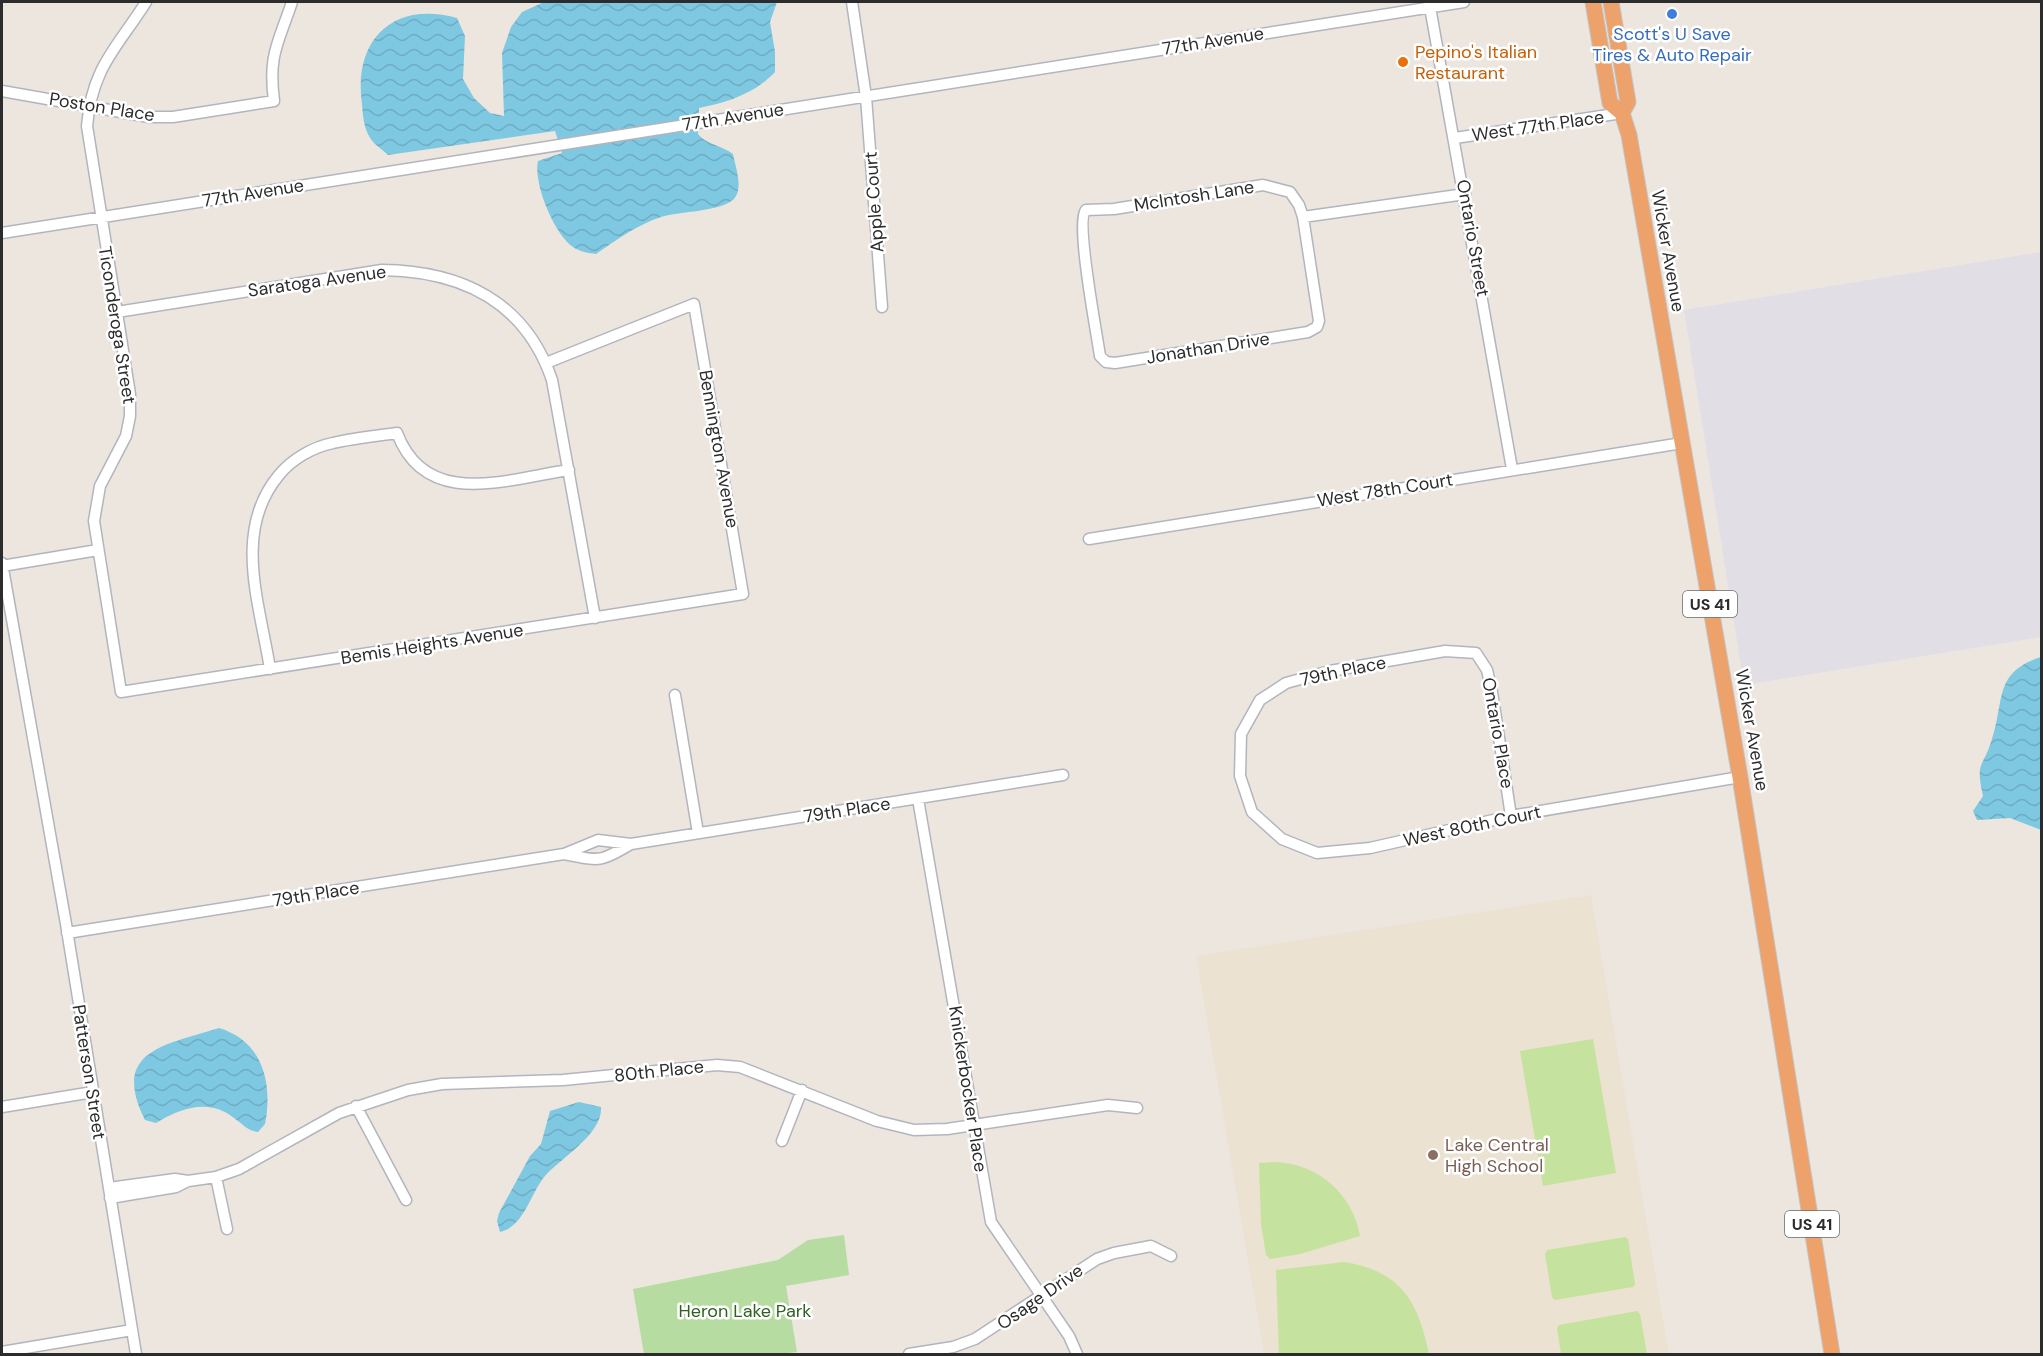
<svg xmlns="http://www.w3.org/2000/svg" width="2043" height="1356" font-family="'DM Sans',sans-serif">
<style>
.industrial{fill:#e1dfe5}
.education{fill:#ebe2d1}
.park{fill:#b6dca2}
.pitch{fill:#c6e29f}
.water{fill:url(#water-waves)}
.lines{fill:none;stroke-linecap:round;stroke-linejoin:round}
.minor-casing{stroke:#b3b5be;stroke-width:13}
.highway-casing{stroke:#c4c4c4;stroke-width:17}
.minor{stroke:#fff;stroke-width:10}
.highway{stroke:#eca26a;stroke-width:15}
.shop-dot{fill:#3f7fe0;stroke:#fff;stroke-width:2}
.food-dot{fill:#e8710a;stroke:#fff;stroke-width:2}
.education-dot{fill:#8d6e63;stroke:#fff;stroke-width:2}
.labels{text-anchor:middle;stroke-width:5;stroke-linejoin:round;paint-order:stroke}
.shield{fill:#fff;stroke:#6b6b6b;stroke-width:1.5}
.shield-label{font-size:16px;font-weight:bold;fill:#2c2c2c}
.shop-label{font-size:18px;fill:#366cbe;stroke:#fff}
.street-label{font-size:18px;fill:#2c2c2c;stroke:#fff}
.food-label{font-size:18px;fill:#c56008;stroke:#fff;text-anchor:start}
.education-label{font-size:18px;fill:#785e54;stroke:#fff;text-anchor:start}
.park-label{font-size:18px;fill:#306123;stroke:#fff}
</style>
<defs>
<pattern id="water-waves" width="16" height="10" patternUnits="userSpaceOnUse" patternTransform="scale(1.5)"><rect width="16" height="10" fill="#7fc8e1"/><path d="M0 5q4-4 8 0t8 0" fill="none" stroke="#6eacc1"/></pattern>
</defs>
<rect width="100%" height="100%" fill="#ece6df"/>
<!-- industrial -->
<path class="industrial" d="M 2041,252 L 2041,637 L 1744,685 L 1684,310 Z"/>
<!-- education -->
<path class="education" d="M 1591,895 L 1669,1354 L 1264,1354 L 1196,956 Z"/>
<!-- park -->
<path class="park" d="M 844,1235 L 849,1275 L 786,1286 L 797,1352 L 780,1354 L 644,1354 L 633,1289 L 778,1260 L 808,1240 Z"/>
<!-- pitch -->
<path class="pitch" d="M 1593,1039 L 1616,1173 L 1543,1186 L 1520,1051 Z
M 1276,1162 C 1318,1164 1353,1194 1360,1236 L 1300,1254 L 1270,1259 L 1266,1255 L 1261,1224 L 1259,1163 Z
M 1625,1237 L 1628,1239 L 1635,1284 L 1633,1287 L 1555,1300 L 1552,1297 L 1545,1254 L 1547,1250 Z
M 1344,1262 C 1401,1271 1418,1301 1429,1354 L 1279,1354 L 1276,1270 Z
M 1637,1311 L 1640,1314 L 1647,1354 L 1561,1354 L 1557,1328 L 1559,1325 Z"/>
<!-- water -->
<path class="water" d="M 544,2 L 777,2 L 770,22 L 775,52 L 775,72 C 754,94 728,102 699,108 L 698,134 C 707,145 721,145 733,154 C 735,166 744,188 734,199 C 720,212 680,211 661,217 C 637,225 616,240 596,254 C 589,253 580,252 573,247 C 554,234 533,183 538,161 L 562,153 L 555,131 L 388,155 C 384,151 378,147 374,143 C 364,132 363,118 362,104 C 353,42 391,0 457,18 L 465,36 L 463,79 L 474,98 L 490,113 L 504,116 L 502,53 L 511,27 L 522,12 Z
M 2041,657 L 2041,830 L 2010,818 L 1977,820 L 1973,811 L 1983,796 C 1975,760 1983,769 1992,739 C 2005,701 1993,672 2041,657 Z
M 219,1028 C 263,1041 273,1084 265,1124 L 258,1132 C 246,1130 244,1125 234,1118 C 209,1098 181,1108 156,1123 L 145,1120 C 110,1050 166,1045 219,1028 Z
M 579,1102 L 601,1107 C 603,1134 561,1158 545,1176 C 531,1192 524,1227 500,1232 L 497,1221 L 499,1213 L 530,1156 L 541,1144 L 550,1111 Z"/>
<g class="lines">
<defs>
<path id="minor" d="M 146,2 C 117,48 92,67 87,126 L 130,394 L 130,416 L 126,436 L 100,486 L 94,521 L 121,692 L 743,594 L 694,304 L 546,363
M 852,2 L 866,97 L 882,307
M 1430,7 L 1512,469
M 2,91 L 149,117 L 173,117 L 274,101 C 268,55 278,44 292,2
M 1455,138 L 1622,113
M 1303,217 L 1319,321 L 1317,327 L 1308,332 L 1115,363 L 1106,362 L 1100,356 C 1097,335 1075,220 1086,210 L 1114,209 L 1263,185 L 1290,192 L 1299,205 L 1303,217 L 1465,194
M 2,233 L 1464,2
M 117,312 L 382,270 C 461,271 525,301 552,380 L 595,618
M 1089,539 L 1682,443
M 2,563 L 66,924 L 136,1354
M 2,566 L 98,550
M 270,669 C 260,604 232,531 279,475 C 292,459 313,447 333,443 C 354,438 376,436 397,433 C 426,510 507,479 569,470
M 675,695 L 698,833
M 918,799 L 991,1222 L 1069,1336 L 1077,1354
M 1511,816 L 1492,692 L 1487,670 L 1476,653 L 1445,651 L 1330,671 L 1286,683 L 1260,700 L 1241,734 L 1240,776 L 1252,812 L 1282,839 L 1317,853 L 1370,848 L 1511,816 L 1740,777
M 564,854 C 601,861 598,863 631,844
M 67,933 L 564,854 L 598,840 L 631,844 L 1063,775
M 356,1106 L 406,1200
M 2,1107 L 93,1092
M 782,1141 L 802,1090
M 216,1177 L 227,1229
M 109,1188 L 175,1179 L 188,1181
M 110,1198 L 176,1187 L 188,1181 L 216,1177 L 239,1169 L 339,1113 L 408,1090 L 442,1084 L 563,1080 L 717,1065 L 740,1067 L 877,1121 L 914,1130 L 947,1129 L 1108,1105 L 1137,1108
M 2,1352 L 132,1330
M 909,1354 L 953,1347 L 975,1339 L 1097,1259 L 1114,1253 L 1151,1246 L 1171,1256"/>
<path id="highway" d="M 1593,2 L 1610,103 L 1622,113 L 1629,135 L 1740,777 L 1832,1354
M 1611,2 L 1628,102 L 1622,113"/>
</defs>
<!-- minor casing -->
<use href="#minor" class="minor-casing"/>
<!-- highway casing -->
<use href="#highway" class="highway-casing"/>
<!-- minor -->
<use href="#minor" class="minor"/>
<!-- highway -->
<use href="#highway" class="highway"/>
</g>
<!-- markers -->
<circle class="shop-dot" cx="1672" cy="14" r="6"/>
<circle class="food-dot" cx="1403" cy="62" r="6"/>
<circle class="education-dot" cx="1433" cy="1155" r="6"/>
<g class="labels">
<!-- shield labels -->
<g class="shield">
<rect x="1683" y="591" width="54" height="26" rx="4.5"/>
<rect x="1785" y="1211" width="54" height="26" rx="4.5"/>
</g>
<g class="shield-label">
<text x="1710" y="610">US 41</text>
<text x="1812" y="1230">US 41</text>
</g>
<!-- shop labels -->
<g class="shop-label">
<text x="1672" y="40">Scott's U Save<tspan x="1672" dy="21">Tires &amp; Auto Repair</tspan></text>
</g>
<!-- street labels -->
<g class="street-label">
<text transform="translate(1213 41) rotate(-9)" y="6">77th Avenue</text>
<text transform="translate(102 107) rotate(9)" y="6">Poston Place</text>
<text transform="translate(733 117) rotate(-9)" y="6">77th Avenue</text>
<text transform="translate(1538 126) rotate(-8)" y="6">West 77th Place</text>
<text transform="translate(253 193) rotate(-9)" y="6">77th Avenue</text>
<text transform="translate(1194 196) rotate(-9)" y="6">Mclntosh Lane</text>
<text transform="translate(874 202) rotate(-94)" y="6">Apple Court</text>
<text transform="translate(1473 238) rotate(80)" y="6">Ontario Street</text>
<text transform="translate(1668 251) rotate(80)" y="6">Wicker Avenue</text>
<text transform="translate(317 281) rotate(-8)" y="6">Saratoga Avenue</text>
<text transform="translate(117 325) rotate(81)" y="6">Ticonderoga Street</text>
<text transform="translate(1208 348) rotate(-9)" y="6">Jonathan Drive</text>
<text transform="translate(719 449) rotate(80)" y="6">Bennington Avenue</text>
<text transform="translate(1385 490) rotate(-9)" y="6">West 78th Court</text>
<text transform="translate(432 644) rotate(-9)" y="6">Bemis Heights Avenue</text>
<text transform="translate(1343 671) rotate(-12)" y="6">79th Place</text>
<text transform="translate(1752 730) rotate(80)" y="6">Wicker Avenue</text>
<text transform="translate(1498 733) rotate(80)" y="6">Ontario Place</text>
<text transform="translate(847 810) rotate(-9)" y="6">79th Place</text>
<text transform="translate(1472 826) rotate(-12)" y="6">West 80th Court</text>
<text transform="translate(316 894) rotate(-9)" y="6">79th Place</text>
<text transform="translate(659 1071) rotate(-6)" y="6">80th Place</text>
<text transform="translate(89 1072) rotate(81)" y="6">Patterson Street</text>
<text transform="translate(968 1089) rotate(81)" y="6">Knickerbocker Place</text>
<text transform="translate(1040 1297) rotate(-35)" y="6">Osage Drive</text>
</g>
<!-- food labels -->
<g class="food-label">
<text x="1415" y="58">Pepino's Italian<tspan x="1415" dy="21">Restaurant</tspan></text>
</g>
<!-- education labels -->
<g class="education-label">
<text x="1445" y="1151">Lake Central<tspan x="1445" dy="21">High School</tspan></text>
</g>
<!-- park labels -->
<g class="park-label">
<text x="745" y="1317">Heron Lake Park</text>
</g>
</g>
<!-- border -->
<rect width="2043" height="1356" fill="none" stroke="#2c2c2c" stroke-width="6"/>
</svg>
